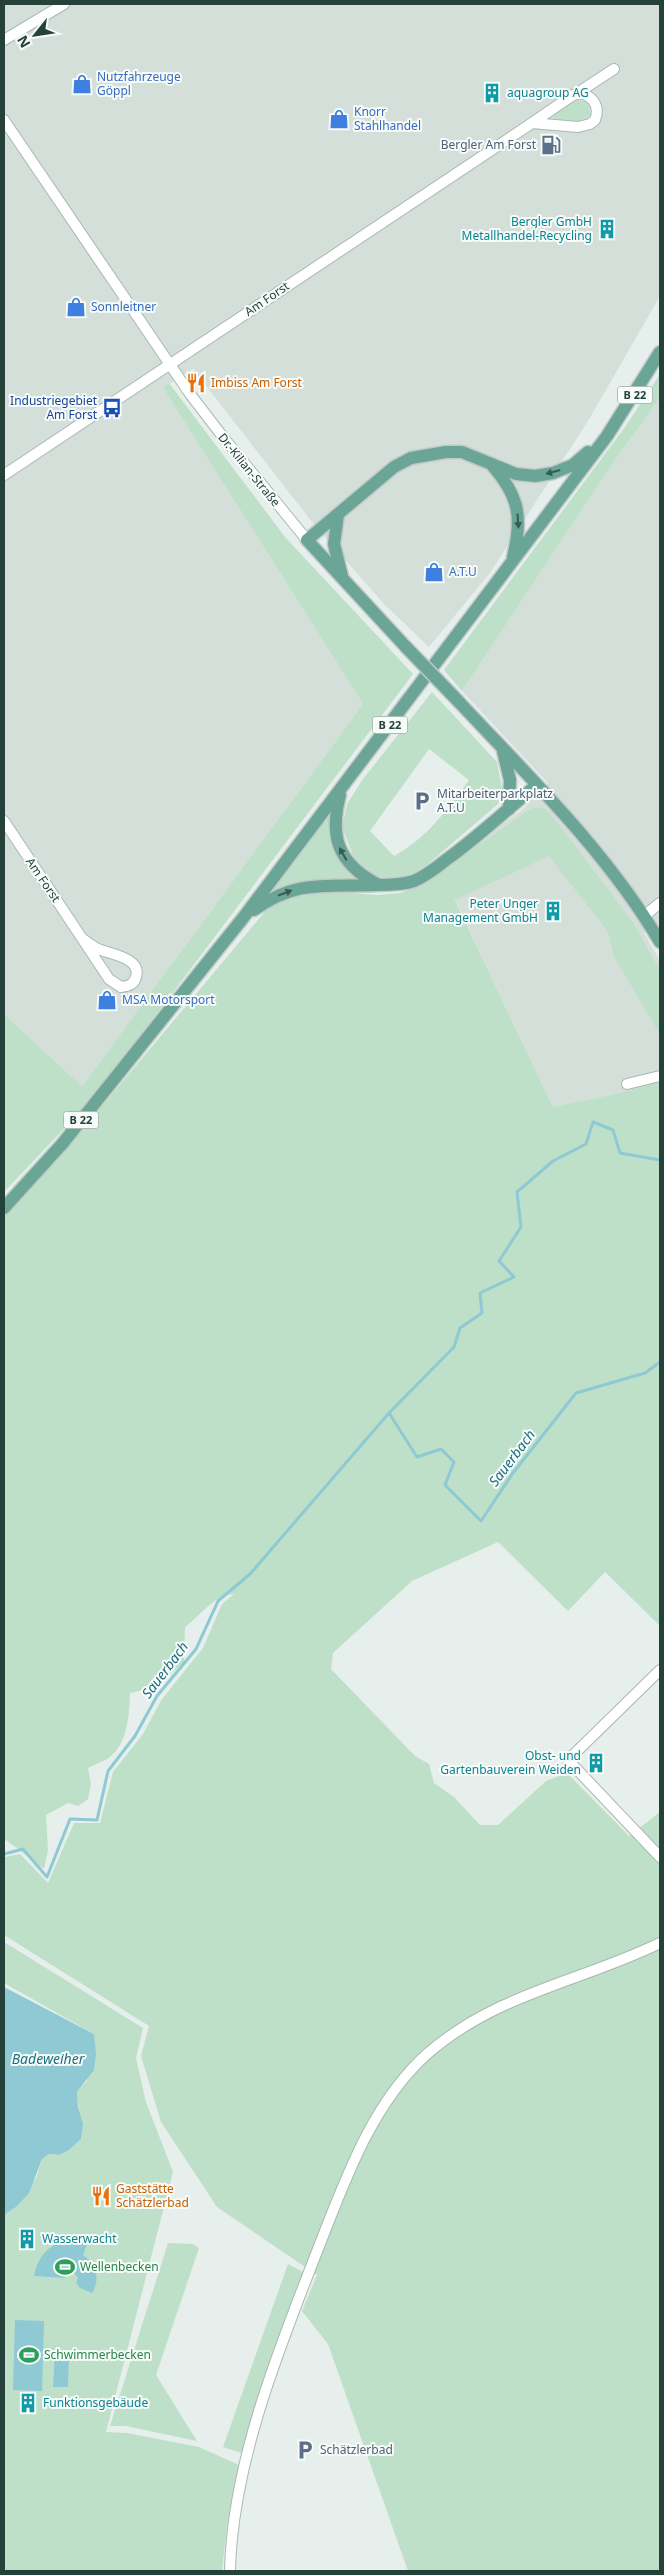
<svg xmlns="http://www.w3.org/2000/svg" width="664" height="2575" font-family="'Noto Sans',sans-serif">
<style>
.built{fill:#d4dfda}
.green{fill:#bfe0c8;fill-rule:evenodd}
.water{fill:#8ec9d4}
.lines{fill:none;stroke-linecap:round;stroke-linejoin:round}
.stream{stroke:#8ec9d4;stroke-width:3}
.minor-casing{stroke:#a8b8b2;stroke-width:12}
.major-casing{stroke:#c2cac8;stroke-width:15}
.minor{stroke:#fff;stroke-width:10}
.major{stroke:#6aa596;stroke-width:12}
.major-bridge-casing{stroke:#c2cac8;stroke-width:15;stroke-linecap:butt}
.major-bridge{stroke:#6aa596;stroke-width:12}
.oneway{fill:#365b51}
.labels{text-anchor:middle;stroke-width:4;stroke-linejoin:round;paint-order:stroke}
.shield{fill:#f7fbf9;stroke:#637a73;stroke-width:1}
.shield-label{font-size:11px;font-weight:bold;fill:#24423a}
.shop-label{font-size:12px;fill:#366cbe;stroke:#f7fbf9;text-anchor:start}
.culture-label{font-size:12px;fill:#0d838f;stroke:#f7fbf9;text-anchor:start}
.service-label{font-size:12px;fill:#4e5e75;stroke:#f7fbf9;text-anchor:start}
.street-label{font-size:12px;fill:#24423a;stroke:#f7fbf9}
.food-label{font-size:12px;fill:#c56008;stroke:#f7fbf9;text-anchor:start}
.transit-label{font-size:12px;fill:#164399;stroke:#f7fbf9;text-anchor:end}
.leisure-label{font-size:12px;fill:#27864d;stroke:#f7fbf9;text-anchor:start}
.water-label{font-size:14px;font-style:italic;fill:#1c6f80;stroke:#f7fbf9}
</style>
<rect width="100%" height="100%" fill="#e6efeb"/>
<!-- built -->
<path class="built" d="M 4,4 L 660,4 L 660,296 L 588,421 L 490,573 L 429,647 L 384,604 L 312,522 L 193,369 L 163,388 L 363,704 L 82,1086 L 4,1014 Z
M 660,398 L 660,923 L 644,933 L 660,961 L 660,1081 L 619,1093 L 553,1107 L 441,869 L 523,809 L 548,783 L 462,691 L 611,466 Z"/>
<!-- green -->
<path class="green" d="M 577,100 L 584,101 L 588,105 L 590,114 C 583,123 563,122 553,117 L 554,114 Z
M 660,374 L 660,398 L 611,466 L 462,691 L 444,670 L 625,427 Z
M 169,383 L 285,537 L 413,674 L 94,1097 L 4,1192 L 4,1014 L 82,1086 L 363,704 L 163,388 Z
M 432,692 L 497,762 L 502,789 L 498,804 L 421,870 L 399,879 L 377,877 L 354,858 L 342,827 L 347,804 L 363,779 ZM 429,749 L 469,780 C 447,810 427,838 394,856 L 370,831 Z
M 532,808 L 544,808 L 553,817 L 633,922 L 660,971 L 660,1034 L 614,957 L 608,932 L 549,856 L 455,900 L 553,1107 L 619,1093 L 660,1081 L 660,1626 L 605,1572 L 568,1611 L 498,1542 L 412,1581 L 333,1653 L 331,1669 L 415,1756 L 429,1764 L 434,1783 L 454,1797 L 480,1825 L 498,1825 L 546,1781 L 567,1773 L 629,1836 L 660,1812 L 660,2571 L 408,2571 L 328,2344 L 302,2311 L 317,2275 L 217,2207 L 161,2122 L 141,2056 L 149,2026 L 4,1935 L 5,1857 L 20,1854 L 48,1883 L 74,1823 L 100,1823 L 113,1772 L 143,1734 L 162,1699 L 203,1648 L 222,1604 L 234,1594 C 214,1595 201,1615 185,1627 L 184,1662 L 157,1687 L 130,1693 C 129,1716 128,1742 110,1757 C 105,1761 95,1764 88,1768 L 91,1784 L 88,1799 L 78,1806 L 68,1803 L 46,1815 L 48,1850 L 44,1869 L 6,1840 L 4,1841 L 4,1214 L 72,1142 L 273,902 L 326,891 L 377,895 L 400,893 L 420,885 Z
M 330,813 C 328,848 332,857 359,881 L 325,879 L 272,890 Z
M 4,1942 L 143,2028 L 136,2058 L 146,2102 L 173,2172 L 106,2432 L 127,2433 L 199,2447 L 239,2465 L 227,2525 L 222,2571 L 4,2571 L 4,2215 L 16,2207 L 36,2178 L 42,2159 L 49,2154 L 59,2155 L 69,2150 L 81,2139 C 83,2123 78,2109 77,2092 L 87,2081 L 94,2034 L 4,1983 Z
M 168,2243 L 193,2244 L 199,2248 L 156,2375 L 197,2441 L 126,2426 L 110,2426 Z
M 288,2264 L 305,2273 L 274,2349 L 244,2454 L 223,2447 Z"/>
<!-- water -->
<path class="water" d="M 4,1987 L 94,2034 L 96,2054 L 94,2070 L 77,2092 L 78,2107 L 83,2124 L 81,2139 L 69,2150 L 59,2155 L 49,2154 L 42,2159 L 29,2193 L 16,2207 L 4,2215 Z
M 72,2240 L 87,2244 L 83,2255 C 96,2264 101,2279 92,2293 L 80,2288 L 76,2283 L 78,2278 L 74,2273 L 68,2273 L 65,2278 L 34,2276 C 38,2258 45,2248 63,2241 L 65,2245 L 70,2244 Z
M 15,2320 L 44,2321 L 42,2391 L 13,2390 Z
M 55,2352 L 69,2352 L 68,2387 L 53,2387 Z"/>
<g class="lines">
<!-- stream -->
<path class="stream" d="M 389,1413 L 417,1457 L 441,1449 L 454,1462 L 445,1485 L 481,1521 L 513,1473 L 576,1393 L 645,1373 L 660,1362
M 4,1854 L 23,1849 L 47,1877 L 70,1819 L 97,1820 L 108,1771 L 135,1736 L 157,1696 L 196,1649 L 218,1601 L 250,1574 L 389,1413 L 454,1347 L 460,1328 L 482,1313 L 480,1293 L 514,1277 L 499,1261 L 521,1227 L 517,1192 L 553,1161 L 586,1144 L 593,1122 L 613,1130 L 620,1153 L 660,1160"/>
<defs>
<path id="minor" d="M 4,40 L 64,4
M 576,94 L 614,69
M 4,120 L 190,394 L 223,437 L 307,540
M 4,475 L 532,123 L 578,127 L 590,124 L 595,120 C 600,107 594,97 581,93 L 573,95 L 532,123
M 4,821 L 109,979 L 121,987 C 128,986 134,985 136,977 C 142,957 108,954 96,948 C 91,945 87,942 83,939
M 644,916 L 660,903
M 627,1084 L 660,1076
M 660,1670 L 568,1760 L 660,1857
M 230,2571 C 232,2466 278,2351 316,2254 C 343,2186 370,2105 427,2054 C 497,1993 580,1982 660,1943"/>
<path id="major" d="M 492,465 C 519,496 523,517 513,557
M 338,515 L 334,544 L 342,576
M 405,646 L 307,540 L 394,467 L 411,458 L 446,452 L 462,452 L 516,474 L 535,476 L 553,473 L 573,465 L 588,452
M 459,702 C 531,779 607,852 660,942
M 503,751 L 510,780 L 509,809
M 340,795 C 329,837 338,863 377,884
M 254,910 C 297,879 327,887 377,885 C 389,885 402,885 414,881 C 426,876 436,868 446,860 C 478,837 506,810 537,785
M 4,1208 L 63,1143 L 243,918 L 607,436 L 660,352"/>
</defs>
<!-- minor casing -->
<use href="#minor" class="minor-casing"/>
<!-- major casing -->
<use href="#major" class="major-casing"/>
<!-- minor -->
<use href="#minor" class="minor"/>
<!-- major -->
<use href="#major" class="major"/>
<defs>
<path id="major-bridge" d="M 405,646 L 459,702"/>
</defs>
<!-- major-bridge casing -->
<use href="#major-bridge" class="major-bridge-casing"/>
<!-- major-bridge -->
<use href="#major-bridge" class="major-bridge"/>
</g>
<!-- one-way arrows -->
<defs><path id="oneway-solid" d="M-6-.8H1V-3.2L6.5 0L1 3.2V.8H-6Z" transform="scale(1.25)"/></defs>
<g class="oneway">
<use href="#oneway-solid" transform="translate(553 472) rotate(165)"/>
<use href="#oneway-solid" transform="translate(518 521) rotate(86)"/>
<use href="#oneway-solid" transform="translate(343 854) rotate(-119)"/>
<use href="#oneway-solid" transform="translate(285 893) rotate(-21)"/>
</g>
<!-- icons -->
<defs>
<symbol id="shop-bare" viewBox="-9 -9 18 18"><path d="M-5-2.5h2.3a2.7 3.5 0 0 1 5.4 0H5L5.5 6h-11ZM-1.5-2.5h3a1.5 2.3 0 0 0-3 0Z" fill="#3f7fe0" stroke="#f7fbf9" stroke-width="2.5" paint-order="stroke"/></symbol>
<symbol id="building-bare" viewBox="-9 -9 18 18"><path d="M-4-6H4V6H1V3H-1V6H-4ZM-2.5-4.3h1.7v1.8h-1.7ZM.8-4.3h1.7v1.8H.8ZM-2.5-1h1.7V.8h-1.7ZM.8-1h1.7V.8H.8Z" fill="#0f9aa8" stroke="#f7fbf9" stroke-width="2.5" paint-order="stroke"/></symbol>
<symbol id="fuel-bare" viewBox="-9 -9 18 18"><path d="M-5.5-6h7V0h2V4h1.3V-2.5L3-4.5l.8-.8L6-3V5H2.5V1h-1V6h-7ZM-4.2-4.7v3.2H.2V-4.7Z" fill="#5c6f8a" stroke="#f7fbf9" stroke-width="2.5" paint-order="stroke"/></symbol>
<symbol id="restaurant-bare" viewBox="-9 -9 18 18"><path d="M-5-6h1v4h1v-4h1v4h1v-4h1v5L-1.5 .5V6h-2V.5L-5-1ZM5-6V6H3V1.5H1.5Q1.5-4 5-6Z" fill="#e8710a" stroke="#f7fbf9" stroke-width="2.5" paint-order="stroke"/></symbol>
<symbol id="bus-bare" viewBox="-9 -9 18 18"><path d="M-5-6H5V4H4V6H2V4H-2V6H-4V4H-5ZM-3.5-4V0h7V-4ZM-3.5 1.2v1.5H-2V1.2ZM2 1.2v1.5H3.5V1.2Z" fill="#1a4fb4" stroke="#f7fbf9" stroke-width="2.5" paint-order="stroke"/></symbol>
<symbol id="parking-bare" viewBox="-9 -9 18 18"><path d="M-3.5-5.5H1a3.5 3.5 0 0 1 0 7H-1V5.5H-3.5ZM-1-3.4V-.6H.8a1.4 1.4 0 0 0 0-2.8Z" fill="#5c6f8a" stroke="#f7fbf9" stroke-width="2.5" paint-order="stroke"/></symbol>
<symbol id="stadium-bare" viewBox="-9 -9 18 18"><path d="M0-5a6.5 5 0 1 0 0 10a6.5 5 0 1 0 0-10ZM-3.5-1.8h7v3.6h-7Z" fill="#2e9e5b" stroke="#f7fbf9" stroke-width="2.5" paint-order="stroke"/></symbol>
</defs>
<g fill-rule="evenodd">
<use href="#shop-bare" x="68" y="70" width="28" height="28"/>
<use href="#building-bare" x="478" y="79" width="28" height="28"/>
<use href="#shop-bare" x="325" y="105" width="28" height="28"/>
<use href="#fuel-bare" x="537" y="131" width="28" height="28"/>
<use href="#building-bare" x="593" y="215" width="28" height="28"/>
<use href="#shop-bare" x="62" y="293" width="28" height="28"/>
<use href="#restaurant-bare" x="182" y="369" width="28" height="28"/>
<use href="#bus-bare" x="98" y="394" width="28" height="28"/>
<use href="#shop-bare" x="420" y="558" width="28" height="28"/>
<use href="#parking-bare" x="408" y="787" width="28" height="28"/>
<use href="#building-bare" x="539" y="897" width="28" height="28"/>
<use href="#shop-bare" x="93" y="986" width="28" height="28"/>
<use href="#building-bare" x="582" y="1749" width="28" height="28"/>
<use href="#restaurant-bare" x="87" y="2182" width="28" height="28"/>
<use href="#building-bare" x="13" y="2225" width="28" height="28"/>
<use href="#stadium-bare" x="51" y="2253" width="28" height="28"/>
<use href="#stadium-bare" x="15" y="2341" width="28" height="28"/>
<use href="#building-bare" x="14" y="2389" width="28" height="28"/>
<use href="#parking-bare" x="291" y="2436" width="28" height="28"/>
</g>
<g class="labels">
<!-- shield labels -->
<g class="shield">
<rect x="617.5" y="386.5" width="35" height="17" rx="4"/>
<rect x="372.5" y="716.5" width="35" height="17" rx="4"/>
<rect x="63.5" y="1111.5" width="35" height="17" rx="4"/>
</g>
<g class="shield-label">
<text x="635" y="399">B 22</text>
<text x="390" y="729">B 22</text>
<text x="81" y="1124">B 22</text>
</g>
<!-- shop labels -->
<g class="shop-label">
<text x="97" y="81">Nutzfahrzeuge<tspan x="97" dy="14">Göppl</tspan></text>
<text x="354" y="116">Knorr<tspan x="354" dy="14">Stahlhandel</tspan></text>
<text x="91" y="311">Sonnleitner</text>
<text x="449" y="576">A.T.U</text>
<text x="122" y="1004">MSA Motorsport</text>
</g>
<!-- culture labels -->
<g class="culture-label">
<text x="507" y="97">aquagroup AG</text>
<text x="592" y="226" text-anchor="end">Bergler GmbH<tspan x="592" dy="14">Metallhandel-Recycling</tspan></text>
<text x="538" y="908" text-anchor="end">Peter Unger<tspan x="538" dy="14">Management GmbH</tspan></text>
<text x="581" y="1760" text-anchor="end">Obst- und<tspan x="581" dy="14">Gartenbauverein Weiden</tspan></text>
<text x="42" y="2243">Wasserwacht</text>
<text x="43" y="2407">Funktionsgebäude</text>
</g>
<!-- service labels -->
<g class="service-label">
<text x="536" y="149" text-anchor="end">Bergler Am Forst</text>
<text x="437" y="798">Mitarbeiterparkplatz<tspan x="437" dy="14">A.T.U</tspan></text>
<text x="320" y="2454">Schätzlerbad</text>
</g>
<!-- street labels -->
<g class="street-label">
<text transform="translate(267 299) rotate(-34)" y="4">Am Forst</text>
<text transform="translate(249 470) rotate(51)" y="4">Dr.-Kilian-Straße</text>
<text transform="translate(43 880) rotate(56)" y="4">Am Forst</text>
</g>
<!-- food labels -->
<g class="food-label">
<text x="211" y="387">Imbiss Am Forst</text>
<text x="116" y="2193">Gaststätte<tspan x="116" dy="14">Schätzlerbad</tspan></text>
</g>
<!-- transit labels -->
<g class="transit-label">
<text x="97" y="405">Industriegebiet<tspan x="97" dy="14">Am Forst</tspan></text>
</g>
<!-- leisure labels -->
<g class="leisure-label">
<text x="80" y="2271">Wellenbecken</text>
<text x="44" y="2359">Schwimmerbecken</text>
</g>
<!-- water labels -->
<g class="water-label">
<text transform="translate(512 1458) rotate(-53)" y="5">Sauerbach</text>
<text transform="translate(165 1670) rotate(-53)" y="5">Sauerbach</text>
<text x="48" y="2064">Badeweiher</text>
</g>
</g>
<!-- border -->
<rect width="664" height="2575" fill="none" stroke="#24423a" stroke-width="10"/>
<!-- north arrow -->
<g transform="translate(35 35) rotate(240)" stroke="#f7fbf9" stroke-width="4" paint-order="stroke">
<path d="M0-4L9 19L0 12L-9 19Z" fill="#24423a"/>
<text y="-8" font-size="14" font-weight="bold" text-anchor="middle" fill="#24423a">N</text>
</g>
</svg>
